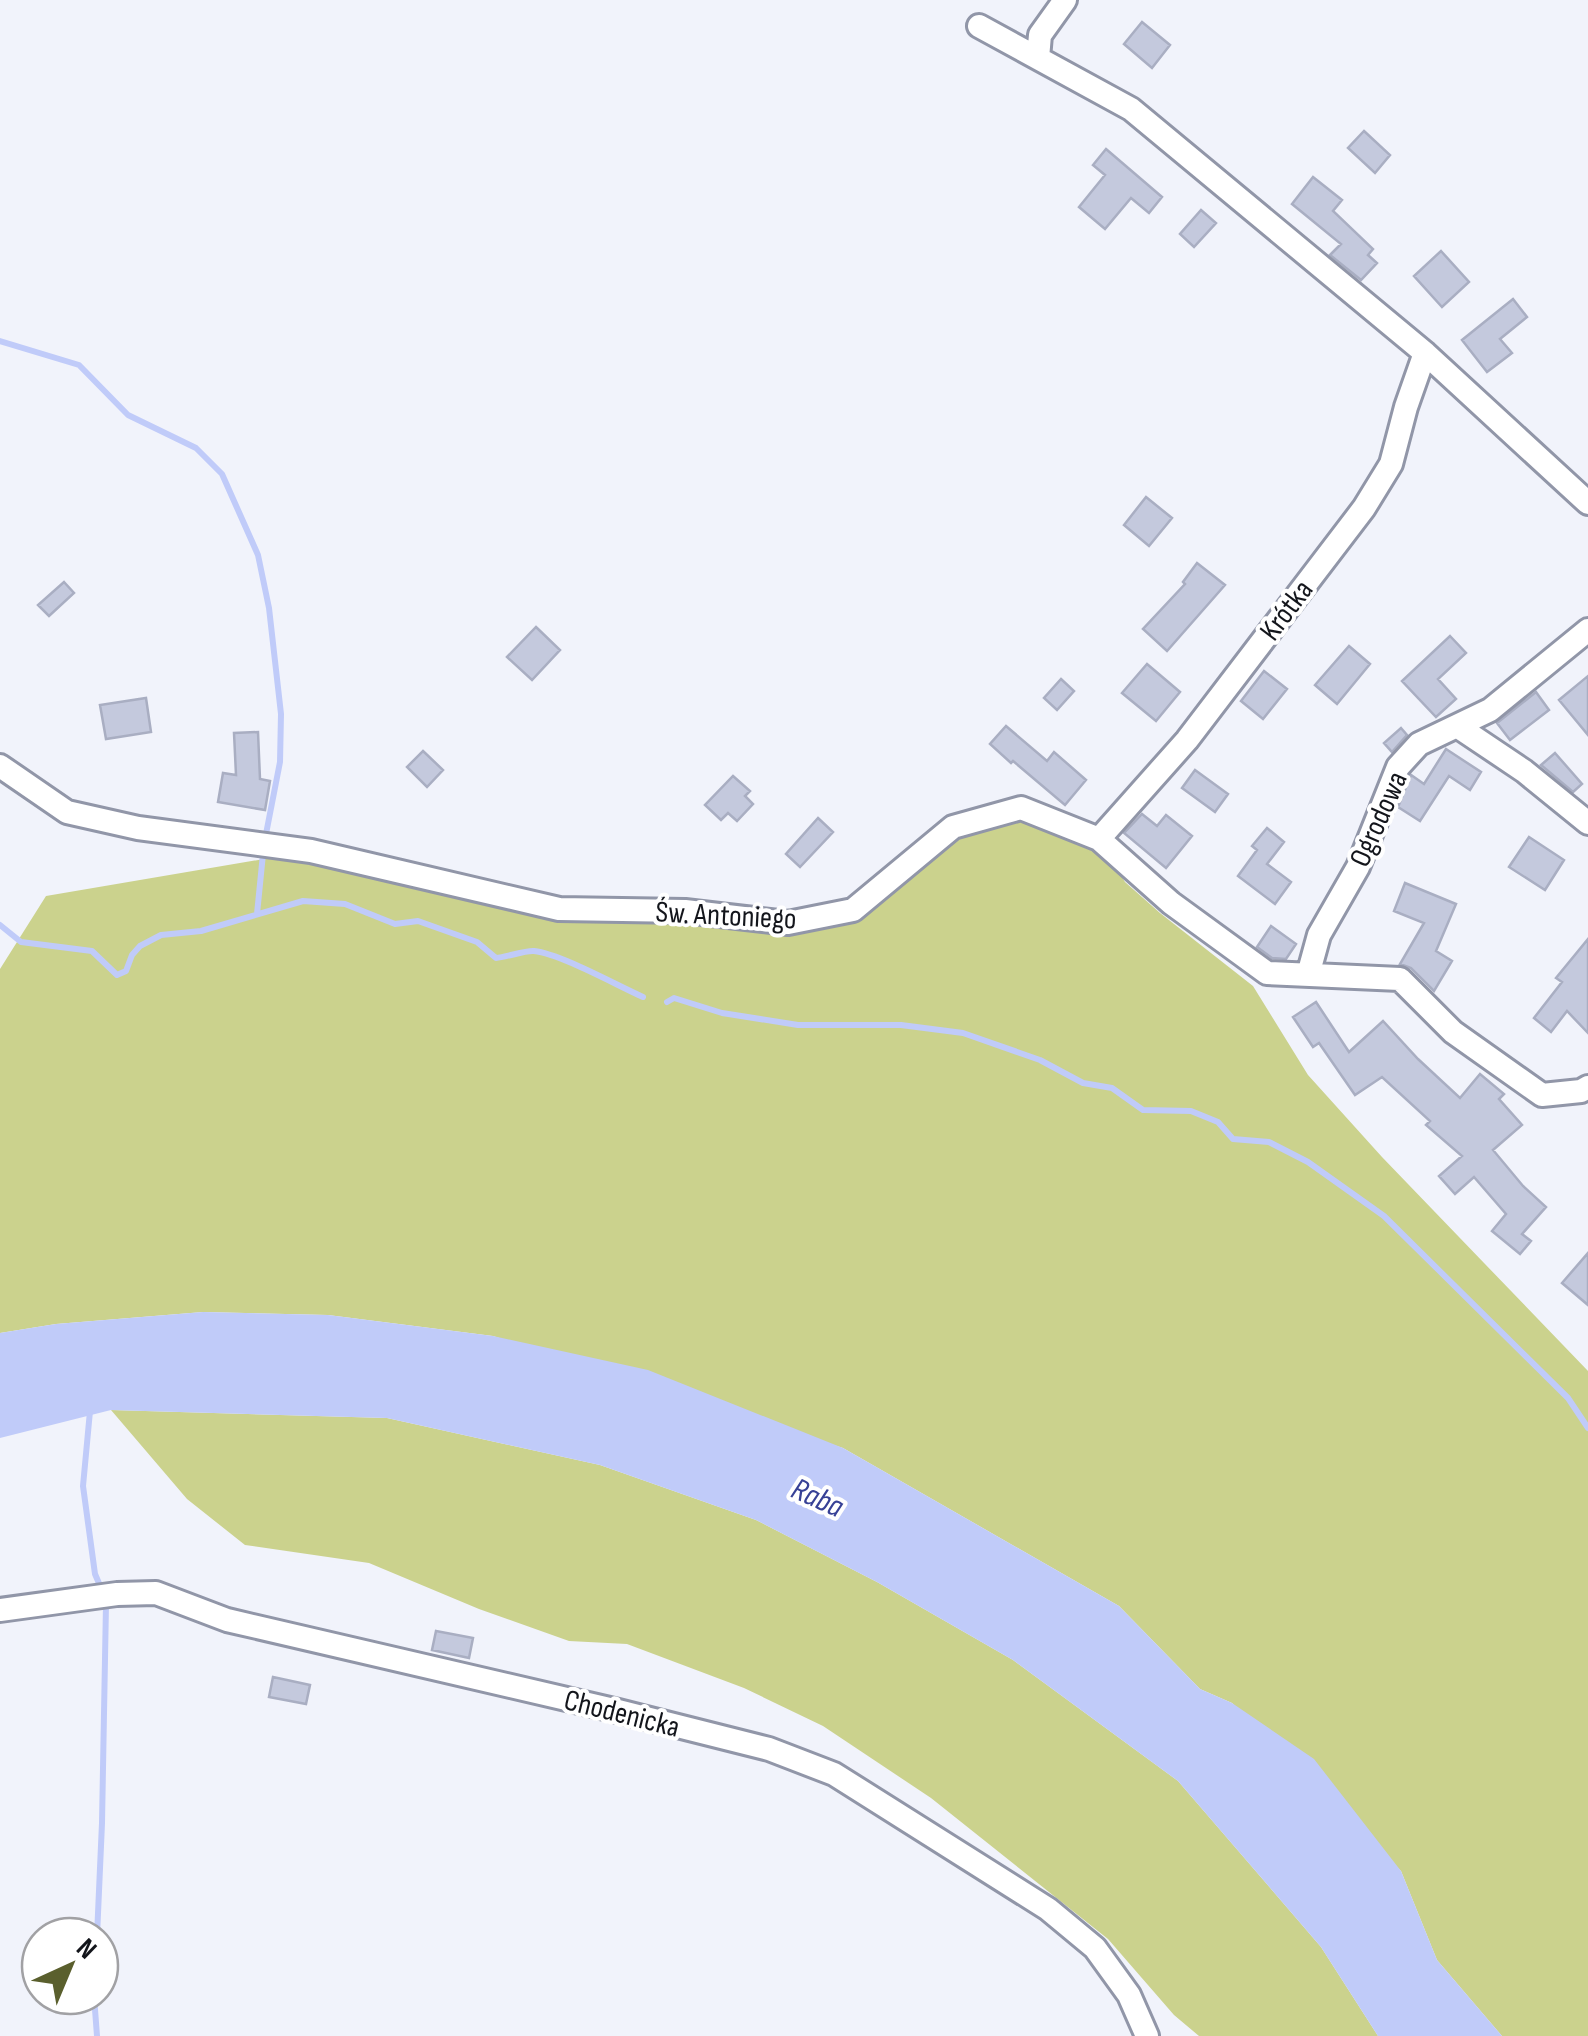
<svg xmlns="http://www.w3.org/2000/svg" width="1588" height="2036" font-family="'Sofia Sans Condensed',sans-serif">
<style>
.green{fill:#cbd28d}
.water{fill:#c0cbf9}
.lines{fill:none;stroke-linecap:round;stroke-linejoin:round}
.stream{stroke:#c0cbf9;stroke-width:6}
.building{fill:#c4c9dd;stroke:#a9aec2;stroke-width:2.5}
.street-casing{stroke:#9196a8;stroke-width:28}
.street{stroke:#fff;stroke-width:22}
.labels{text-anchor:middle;stroke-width:8;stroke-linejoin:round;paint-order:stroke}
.street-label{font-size:30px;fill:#13151b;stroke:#fff}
.water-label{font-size:32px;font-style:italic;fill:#374196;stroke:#fff}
</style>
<rect width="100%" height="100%" fill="#f1f3fb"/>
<!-- green -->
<path class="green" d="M 1021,808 L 1099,839 L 1125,882 L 1160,913 L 1253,986 L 1308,1075 L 1382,1157 L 1588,1371 L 1588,2036 L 1502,2036 L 1437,1960 L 1401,1871 L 1232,1703 L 1200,1689 L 1119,1606 L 843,1448 L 493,1336 L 328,1315 L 203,1312 L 56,1324 L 0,1333 L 0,969 L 46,896 L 311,851 L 559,909 L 788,923 L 853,910 L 953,827 Z
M 111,1410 L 387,1418 L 600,1465 L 756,1520 L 877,1582 L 1013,1660 L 1178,1781 L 1321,1947 L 1378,2036 L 1199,2036 L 1174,2015 L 1108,1939 L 931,1798 L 823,1726 L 744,1688 L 627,1644 L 569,1641 L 479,1609 L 369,1563 L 245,1545 L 187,1499 Z"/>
<!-- water -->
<path class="water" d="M 203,1312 L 328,1315 L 493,1336 L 648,1370 L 843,1448 L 1119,1606 L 1200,1689 L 1232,1703 L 1314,1759 L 1401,1871 L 1437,1960 L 1502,2036 L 1378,2036 L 1321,1947 L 1178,1781 L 1013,1660 L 877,1582 L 756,1520 L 600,1465 L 387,1418 L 111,1410 L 0,1438 L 0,1333 L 56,1324 Z"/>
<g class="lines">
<!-- stream -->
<path class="stream" d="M 0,341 L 79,365 L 128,415 L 196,448 L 222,474 L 258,555 L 269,608 L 281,714 L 280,762 L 266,834
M 257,914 L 263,854
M 0,925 L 21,942 L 92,951 L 117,975 L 126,971 L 132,955 L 140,946 L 161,935 L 201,931 L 303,901 L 345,904 L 395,924 L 418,921 L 477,942 L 496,958 C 507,957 526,950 534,951 C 561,954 616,985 643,997
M 667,1002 L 674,998 L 722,1013 L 798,1025 L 901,1025 L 963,1033 L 1040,1060 L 1083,1083 L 1112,1088 L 1143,1110 L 1191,1111 L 1218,1122 L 1233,1139 L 1269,1142 L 1308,1162 L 1384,1216 L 1568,1398 L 1588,1428
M 90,1411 L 83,1486 L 95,1574 L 101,1588
M 97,1936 L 102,1823 L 106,1604
M 94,1996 L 97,2036"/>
</g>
<!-- building -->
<path class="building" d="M 1142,22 L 1170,45 L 1152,68 L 1124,44 Z
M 1364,131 L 1390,155 L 1375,173 L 1348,148 Z
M 1106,149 L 1162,197 L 1149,213 L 1131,198 L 1105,229 L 1079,207 L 1105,175 L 1093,165 Z
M 1313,177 L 1342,200 L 1333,211 L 1373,249 L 1368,255 L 1377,263 L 1361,280 L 1330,255 L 1341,244 L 1292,204 Z
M 1201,210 L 1216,223 L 1194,247 L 1180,234 Z
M 1441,251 L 1469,282 L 1442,307 L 1414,276 Z
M 1513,299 L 1527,317 L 1500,339 L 1512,353 L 1487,372 L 1462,340 Z
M 1146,497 L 1172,518 L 1149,546 L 1124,525 Z
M 1197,563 L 1225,585 L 1167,651 L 1143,629 L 1185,584 L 1183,582 Z
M 64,582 L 74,593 L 49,616 L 38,605 Z
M 536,627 L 560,650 L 532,680 L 507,657 Z
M 1450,636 L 1466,653 L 1438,679 L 1456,699 L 1436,717 L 1402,681 Z
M 1349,646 L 1370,664 L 1337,704 L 1315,685 Z
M 1147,664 L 1180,692 L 1156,721 L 1122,693 Z
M 1264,671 L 1287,689 L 1263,719 L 1241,701 Z
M 1588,676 L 1588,735 L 1559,700 Z
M 1061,679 L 1074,691 L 1057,710 L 1044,698 Z
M 1536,692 L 1549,710 L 1510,740 L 1497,723 Z
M 146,698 L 151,732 L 106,739 L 100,705 Z
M 1006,726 L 1047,761 L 1054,752 L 1086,780 L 1065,805 L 1013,761 L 1011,763 L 990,744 Z
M 1401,728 L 1407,735 L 1392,752 L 1384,743 Z
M 258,732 L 260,779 L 270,781 L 265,810 L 218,802 L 223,773 L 236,775 L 234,733 Z
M 1446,749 L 1481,772 L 1470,790 L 1449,776 L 1420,821 L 1398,807 L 1411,775 L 1424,784 Z
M 423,751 L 443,770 L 427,787 L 407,767 Z
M 1555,753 L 1582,784 L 1573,792 L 1541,765 Z
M 1195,770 L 1228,794 L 1215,812 L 1182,788 Z
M 733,776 L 750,791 L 745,796 L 753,804 L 737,821 L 728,813 L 721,820 L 705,805 Z
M 1142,814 L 1157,826 L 1166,815 L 1192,836 L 1166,868 L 1124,833 Z
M 818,818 L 833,832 L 800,867 L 786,854 Z
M 1267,828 L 1284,842 L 1267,864 L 1291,882 L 1275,904 L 1238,876 L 1257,850 L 1252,846 Z
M 1529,837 L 1564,860 L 1545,890 L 1509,867 Z
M 1405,883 L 1456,904 L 1436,951 L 1452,961 L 1434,991 L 1411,968 L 1400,964 L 1424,923 L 1394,911 Z
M 1271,926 L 1296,944 L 1286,959 L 1272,958 L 1257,947 Z
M 1588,939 L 1588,1033 L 1567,1011 L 1551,1032 L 1534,1018 L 1562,982 L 1556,978 Z
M 1316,1002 L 1349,1052 L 1383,1021 L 1418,1059 L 1460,1098 L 1480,1074 L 1504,1094 L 1499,1099 L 1522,1125 L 1493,1150 L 1523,1186 L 1546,1207 L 1522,1234 L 1531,1241 L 1520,1254 L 1492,1231 L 1506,1214 L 1474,1177 L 1455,1194 L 1439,1176 L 1462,1156 L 1426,1125 L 1430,1121 L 1382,1077 L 1355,1095 L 1319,1043 L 1313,1047 L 1293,1017 Z
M 1588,1253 L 1588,1305 L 1562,1283 Z
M 436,1631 L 473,1638 L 469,1658 L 432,1650 Z
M 273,1677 L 310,1685 L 306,1704 L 269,1697 Z"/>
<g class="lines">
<defs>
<path id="street" d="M 979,26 L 1131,109 L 1425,353 L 1588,503
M 1038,58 L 1040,35 L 1065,0
M 1457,726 L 1524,771 L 1588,823
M 0,766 L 67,812 L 138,828 L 311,851 L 559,909 L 685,911 L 788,923 L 853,910 L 953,827 L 1021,808 L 1099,839 L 1171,903 L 1267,973 L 1400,979 L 1453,1032 L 1542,1095 L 1581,1091 L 1588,1087
M 1099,839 L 1187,740 L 1364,508 L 1391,464 L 1406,407 L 1425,353
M 1308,975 L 1319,935 L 1358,867 L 1398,767 L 1419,744 L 1490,710 L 1588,630
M 0,1610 L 117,1594 L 156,1593 L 227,1620 L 618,1711 L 769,1749 L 834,1774 L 1048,1909 L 1095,1948 L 1129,1995 L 1147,2036"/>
</defs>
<!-- street casing -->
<use href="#street" class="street-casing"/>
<!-- street -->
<use href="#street" class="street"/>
</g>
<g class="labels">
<!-- street labels -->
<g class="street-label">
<text transform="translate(1286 610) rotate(-53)" y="10">Krótka</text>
<text transform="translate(1378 819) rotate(-66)" y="10">Ogrodowa</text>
<text transform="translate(726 915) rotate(3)" y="10">Św. Antoniego</text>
<text transform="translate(622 1713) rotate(14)" y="10">Chodenicka</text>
</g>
<!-- water labels -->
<g class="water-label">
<text transform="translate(818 1497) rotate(24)" y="11">Raba</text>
</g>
</g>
<!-- north arrow -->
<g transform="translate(70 1966) rotate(44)"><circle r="48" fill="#ffffff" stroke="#a1a1a4" stroke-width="2.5"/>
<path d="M0-8L18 38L0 25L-18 38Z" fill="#5a5f2d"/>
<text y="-15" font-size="28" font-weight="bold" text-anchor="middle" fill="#13151b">N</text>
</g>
</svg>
